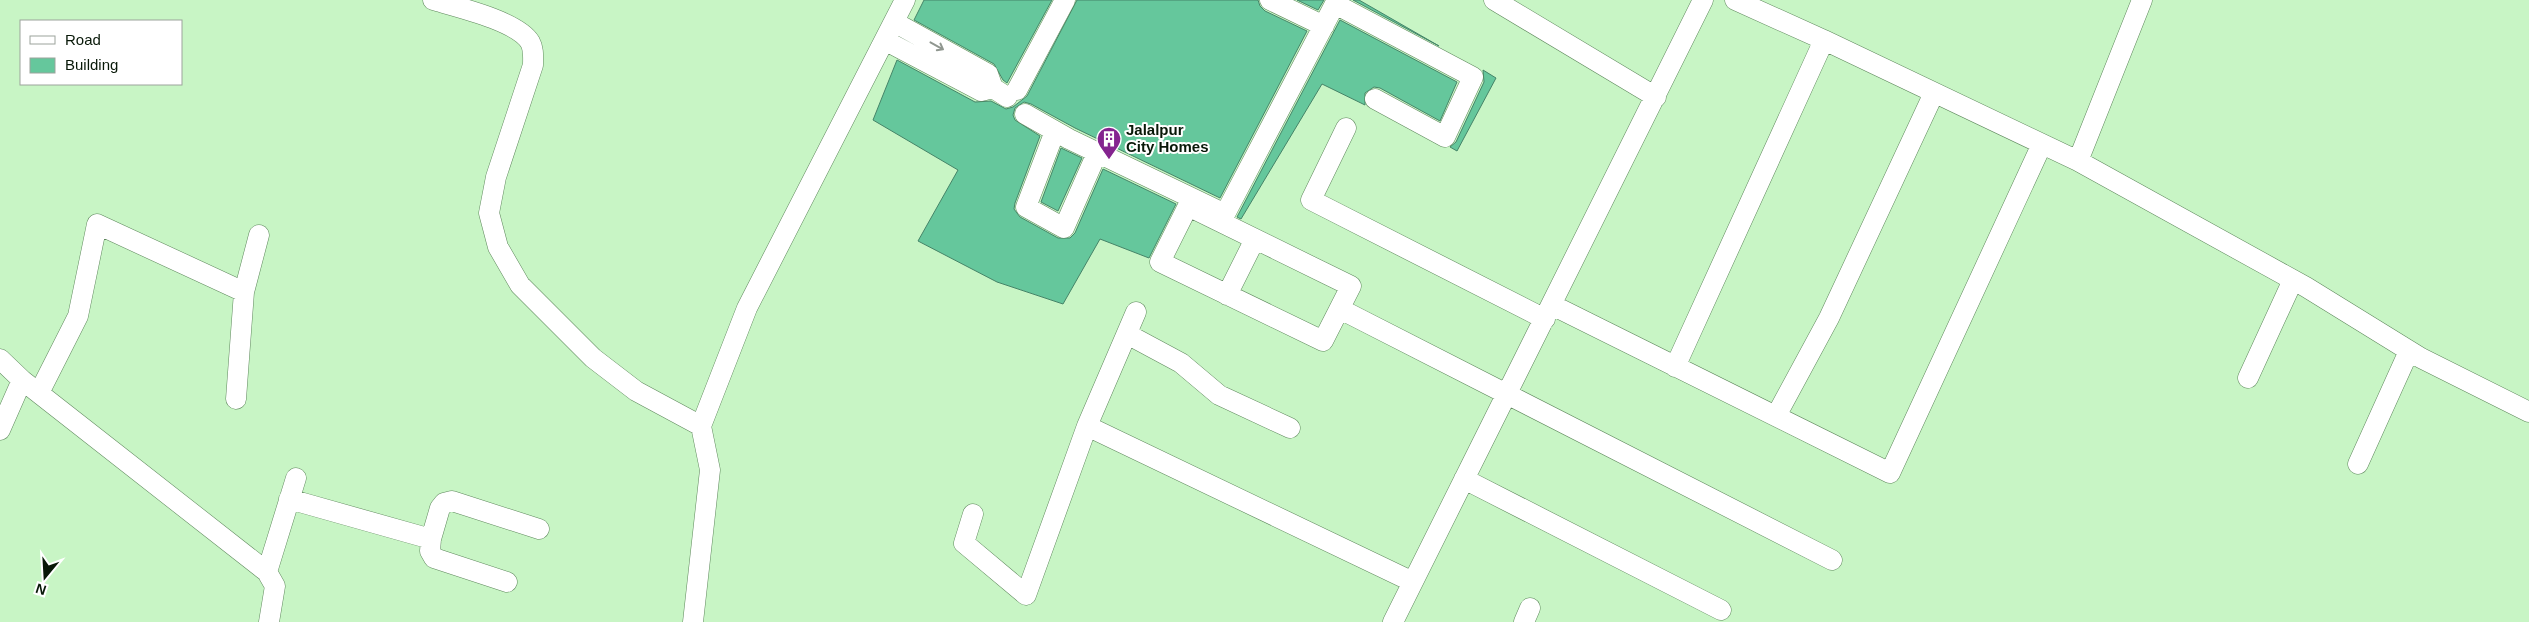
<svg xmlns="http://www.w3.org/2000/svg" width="2529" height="622" font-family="Arial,sans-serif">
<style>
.building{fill:#65c79c;stroke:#458468}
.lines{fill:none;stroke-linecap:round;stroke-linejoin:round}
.minor-casing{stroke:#5f885d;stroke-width:21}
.minor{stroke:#fff;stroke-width:20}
.oneway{stroke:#909790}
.labels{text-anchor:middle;stroke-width:4;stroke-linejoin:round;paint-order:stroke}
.poi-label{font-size:15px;font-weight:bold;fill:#081808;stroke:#fff;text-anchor:start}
</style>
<rect width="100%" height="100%" fill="#c8f5c5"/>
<!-- building -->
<path class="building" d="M 924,0 L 1052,0 L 1007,83 L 1003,80 L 994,64 L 914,20 Z
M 1077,0 L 1258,0 L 1260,6 L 1265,11 L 1307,31 L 1220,198 L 1075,128 L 1031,104 L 1024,102 L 1015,108 L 1013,115 L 1015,120 L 1040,136 L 1015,203 L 1014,209 L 1020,217 L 1058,238 L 1070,238 L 1075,233 L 1103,169 L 1176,204 L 1149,258 L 1100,239 L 1063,304 L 997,282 L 918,241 L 958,170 L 873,120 L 897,60 L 975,102 L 991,101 L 1006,109 L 1013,107 L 1027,96 Z
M 1297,0 L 1324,0 L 1318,10 Z
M 1353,0 L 1359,0 L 1439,46 Z
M 1340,20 L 1457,82 L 1440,121 L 1380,88 L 1374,87 L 1365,93 L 1365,105 L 1322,84 L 1241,219 L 1237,217 Z
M 1483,70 L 1496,78 L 1457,151 L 1450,147 L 1456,142 L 1484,82 Z
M 1061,148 L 1082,158 L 1058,211 L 1041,202 Z"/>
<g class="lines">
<defs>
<path id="minor" d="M 433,0 C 457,7 517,21 530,42 C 534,49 533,57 533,65 L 496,177 L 489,213 L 498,247 L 520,285 L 593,358 L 636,391 L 701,426
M 1270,0 L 1324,26
M 1494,0 L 1656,97
M 1735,0 L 1824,40 L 2078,161 L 2142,0
M 1335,4 L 1473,77 L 1445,137 L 1375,99
M 894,22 L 988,74 L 993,88 L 1007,97
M 886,41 L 981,91 L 993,88
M 1017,90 L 1065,0
M 1025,114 L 1069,139 L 1225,214 L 1337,0
M 1346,128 L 1311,200 L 1545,319
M 1055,131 L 1026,207 L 1064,228 L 1097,153
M 2078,161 L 2306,287 L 2421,358 L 2529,412
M 1188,206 L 1351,286 L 1323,341 L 1160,262 Z
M 1227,295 L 1255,239
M 1552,305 L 1890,473 L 2042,144
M 1340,309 L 1832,560
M 1127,334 L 1181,363 L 1219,395 L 1290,428
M 0,359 L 22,380
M 1675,367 L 1824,40
M 2248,378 L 2293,280
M 39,393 L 78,316 L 97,224 L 244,292 L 259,235
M 236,399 L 244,292
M 1776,416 L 1829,318 L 1934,93
M 1087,426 L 1413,582
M 0,430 L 22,380 L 267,572 L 275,586 L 269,622
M 2358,464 L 2409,351
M 1464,479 L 1721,610
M 289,499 L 431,539 L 440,508 L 444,503 L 452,501 L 539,529
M 973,514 L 964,543 L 1026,595 L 1087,426 L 1136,312
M 431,539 L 430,551 L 434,558 L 507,582
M 267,572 L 296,478
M 693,622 L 710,470 L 701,426 L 747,308 L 905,0
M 1393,622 L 1703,0
M 1524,622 L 1530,608"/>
</defs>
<!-- minor casing -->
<use href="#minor" class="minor-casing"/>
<!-- minor -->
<use href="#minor" class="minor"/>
</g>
<!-- one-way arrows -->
<defs><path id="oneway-shaft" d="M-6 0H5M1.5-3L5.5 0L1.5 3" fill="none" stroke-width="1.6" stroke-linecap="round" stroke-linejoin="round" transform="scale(1.25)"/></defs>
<use class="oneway" href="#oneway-shaft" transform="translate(937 46) rotate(29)"/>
<!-- icons -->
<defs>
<symbol id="building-pin" viewBox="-11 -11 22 30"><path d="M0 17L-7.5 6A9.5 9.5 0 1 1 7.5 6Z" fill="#84248f" stroke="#fff"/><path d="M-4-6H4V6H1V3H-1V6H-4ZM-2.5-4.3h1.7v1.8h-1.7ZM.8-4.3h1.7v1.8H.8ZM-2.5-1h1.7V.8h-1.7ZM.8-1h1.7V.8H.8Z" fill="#fff"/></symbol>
</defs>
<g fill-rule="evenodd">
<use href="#building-pin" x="1095" y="125" width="28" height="38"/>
</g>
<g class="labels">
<!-- poi labels -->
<g class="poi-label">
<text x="1126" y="135">Jalalpur<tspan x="1126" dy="17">City Homes</tspan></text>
</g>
</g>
<!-- legend -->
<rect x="20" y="20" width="162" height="65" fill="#ffffff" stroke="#9ca39c"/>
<rect x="30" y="36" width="25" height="8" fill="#ffffff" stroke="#9ca39c"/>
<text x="65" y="45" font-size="15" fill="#081808">Road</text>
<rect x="30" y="58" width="25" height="15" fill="#65c79c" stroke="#9ca39c"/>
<text x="65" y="70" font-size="15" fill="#081808">Building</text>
<!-- north arrow -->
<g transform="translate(45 577) rotate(198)" stroke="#ffffff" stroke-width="4" paint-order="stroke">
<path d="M0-4L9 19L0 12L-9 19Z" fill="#081808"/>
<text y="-8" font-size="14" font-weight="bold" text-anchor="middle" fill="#081808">N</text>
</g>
</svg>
